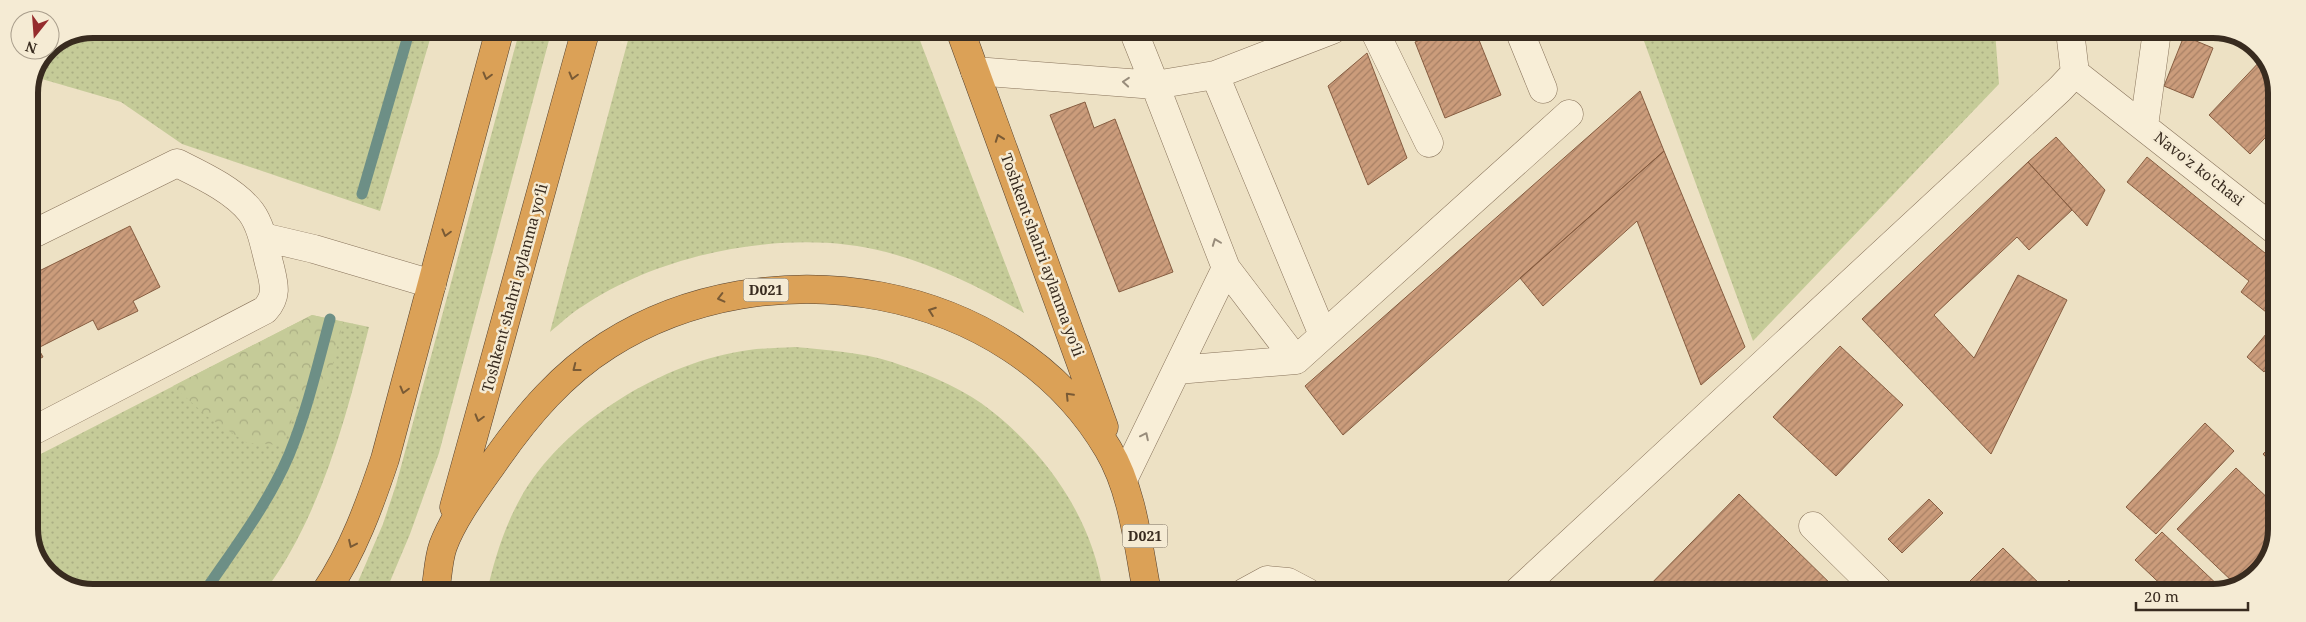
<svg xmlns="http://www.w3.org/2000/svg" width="2306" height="622" font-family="'Noto Serif',serif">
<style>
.grass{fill:url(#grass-dots)}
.forest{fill:url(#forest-crowns)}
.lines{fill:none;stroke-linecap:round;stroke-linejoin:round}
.stream{stroke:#6d8f86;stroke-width:11}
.building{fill:url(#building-hatch);stroke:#865d41}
.minor-casing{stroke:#88735b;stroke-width:29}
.highway-casing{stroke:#55412f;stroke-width:29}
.minor{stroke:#f8eed7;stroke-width:28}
.highway{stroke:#dba157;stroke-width:28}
.oneway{stroke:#795a35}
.oneway2{stroke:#988c7b}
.labels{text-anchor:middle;stroke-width:5;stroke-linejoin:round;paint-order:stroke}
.shield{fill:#f5ebd4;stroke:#716555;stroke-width:1}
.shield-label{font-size:14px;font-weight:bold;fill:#382b1f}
.street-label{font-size:15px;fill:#382b1f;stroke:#f5ebd4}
.rim{fill:none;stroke:#382b1f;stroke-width:6}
</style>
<defs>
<pattern id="grass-dots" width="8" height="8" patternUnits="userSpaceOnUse" patternTransform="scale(1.25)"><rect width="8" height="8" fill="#c5cb98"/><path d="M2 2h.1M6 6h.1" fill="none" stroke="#aaae83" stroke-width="1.8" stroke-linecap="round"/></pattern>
<pattern id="forest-crowns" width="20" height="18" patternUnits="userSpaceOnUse" patternTransform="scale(1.25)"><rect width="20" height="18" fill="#c5cb98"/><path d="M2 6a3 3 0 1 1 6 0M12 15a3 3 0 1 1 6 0" fill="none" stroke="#aaae83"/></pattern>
<pattern id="building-hatch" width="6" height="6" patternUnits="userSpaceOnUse" patternTransform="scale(1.25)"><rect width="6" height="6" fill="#cb9c7b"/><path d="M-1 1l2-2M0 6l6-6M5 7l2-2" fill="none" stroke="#a67f64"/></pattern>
</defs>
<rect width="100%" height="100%" fill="#ede1c4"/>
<!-- grass -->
<path class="grass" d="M 92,29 L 433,29 L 380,211 L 182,144 L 121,102 L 35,77 L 50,46 Z
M 520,29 L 552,29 L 439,453 L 410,534 L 386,591 L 354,591 L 383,524 L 396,485 Z
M 631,29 L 916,30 L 1024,313 C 980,287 935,265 886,252 C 792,227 663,252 583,306 C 571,313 561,323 550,332 Z
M 1640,30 L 1995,31 L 1999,84 L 1753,341 Z
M 312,315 L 369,327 C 346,417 321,516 265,591 L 76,591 L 44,571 L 29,534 L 29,460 Z
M 795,347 C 827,350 860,352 892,362 C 922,372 955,385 981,403 C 1043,448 1092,516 1103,592 L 487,592 C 494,560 504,528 520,499 C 562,423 664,361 749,350 C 764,348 780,348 795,347 Z"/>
<!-- forest -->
<path class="forest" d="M 312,315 L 343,322 L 327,388 L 296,406 L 284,445 L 247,443 L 208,417 L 173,386 Z"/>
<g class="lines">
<!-- stream -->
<path class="stream" d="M 362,194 L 410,29
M 205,591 C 235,547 268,504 289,455 C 307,411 318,364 330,319"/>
</g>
<!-- building -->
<path class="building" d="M 1444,30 L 1475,30 L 1501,95 L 1445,118 L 1415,42 Z
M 2184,36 L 2213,48 L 2193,98 L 2164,86 Z
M 1367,53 L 1407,158 L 1368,185 L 1328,86 Z
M 2264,57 L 2277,88 L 2277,125 L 2250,154 L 2209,115 Z
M 1640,91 L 1664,151 L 1343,435 L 1305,386 Z
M 1085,102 L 1094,128 L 1115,119 L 1173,272 L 1119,292 L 1050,115 Z
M 2056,137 L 2105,190 L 2087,226 L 2028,162 Z
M 1664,151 L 1745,347 L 1701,385 L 1637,221 L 1543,306 L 1520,278 Z
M 2147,157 L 2276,262 L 2276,320 L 2241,292 L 2249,281 L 2127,182 Z
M 2028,162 L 2072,210 L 2029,250 L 2017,237 L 1934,315 L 1974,358 L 2018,275 L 2067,300 L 1991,454 L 1862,319 Z
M 130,226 L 160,287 L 133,301 L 138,311 L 98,330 L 93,320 L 38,348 L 43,357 L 29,364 L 29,276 Z
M 2276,322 L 2276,364 L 2272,361 L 2264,372 L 2247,357 Z
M 1840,346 L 1903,405 L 1836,476 L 1773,417 Z
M 2205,423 L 2234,451 L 2156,534 L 2126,507 Z
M 2276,442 L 2275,467 L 2263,454 Z
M 2236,468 L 2275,505 L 2275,540 L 2234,583 L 2177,529 Z
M 1739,494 L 1840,593 L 1642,593 Z
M 1929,499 L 1943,513 L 1902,553 L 1888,539 Z
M 2162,532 L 2223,590 L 2214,593 L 2170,593 L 2135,560 Z
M 2003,548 L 2049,593 L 1958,593 Z
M 2069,580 L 2081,593 L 2057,593 Z"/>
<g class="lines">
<defs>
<path id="minor" d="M 1133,30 L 1155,85 L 1215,75 L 1332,30
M 1374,30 L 1429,143
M 1519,30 L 1543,89
M 975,71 L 1155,85 L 1226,268 L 1123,480
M 2075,73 L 2276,231
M 1215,75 L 1323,335
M 2144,126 L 2157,31
M 29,236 L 177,163 C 201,175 234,190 251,212 C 262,227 265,249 270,267 C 274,284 278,296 265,310 L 29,433
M 263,237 L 314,249 L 432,284
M 1226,268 L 1296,360 L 1569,114
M 1177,370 L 1296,360
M 1813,526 L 1881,593
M 1245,592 L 1267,580 L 1288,582 L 1307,592
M 1516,593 L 2060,89 L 2075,73 L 2070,31"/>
<path id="highway" d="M 960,30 L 1104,427
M 454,507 L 586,29
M 326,591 C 353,551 370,504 385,459 L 500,29
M 435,592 C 438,577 438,560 443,546 C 454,516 479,484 497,458 C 528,414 562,374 608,345 C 767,244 1009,281 1108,449 C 1133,491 1138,545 1147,592"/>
</defs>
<!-- minor casing -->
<use href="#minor" class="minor-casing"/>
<!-- highway casing -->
<use href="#highway" class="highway-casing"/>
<!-- minor -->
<use href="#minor" class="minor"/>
<!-- highway -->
<use href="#highway" class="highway"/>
</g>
<!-- one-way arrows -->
<defs><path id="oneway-chevron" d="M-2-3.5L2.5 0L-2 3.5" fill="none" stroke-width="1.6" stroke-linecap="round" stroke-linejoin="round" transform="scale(1.25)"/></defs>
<g class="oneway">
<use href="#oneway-chevron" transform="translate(487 76) rotate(105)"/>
<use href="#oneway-chevron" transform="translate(573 76) rotate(105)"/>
<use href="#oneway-chevron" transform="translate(999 138) rotate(-110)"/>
<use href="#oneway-chevron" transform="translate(446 233) rotate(105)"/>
<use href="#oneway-chevron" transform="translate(721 298) rotate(166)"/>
<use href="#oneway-chevron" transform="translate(932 311) rotate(-160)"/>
<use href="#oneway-chevron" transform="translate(576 368) rotate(142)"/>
<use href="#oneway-chevron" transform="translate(404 390) rotate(105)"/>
<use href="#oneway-chevron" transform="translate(1069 396) rotate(-134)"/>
<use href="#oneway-chevron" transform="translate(479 418) rotate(106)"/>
<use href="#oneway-chevron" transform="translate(352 544) rotate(115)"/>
</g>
<g class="oneway2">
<use href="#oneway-chevron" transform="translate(1126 82) rotate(-175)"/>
<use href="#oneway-chevron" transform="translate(1216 242) rotate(-111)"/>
<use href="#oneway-chevron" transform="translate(1145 436) rotate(-64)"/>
</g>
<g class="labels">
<!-- shield labels -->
<g class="shield">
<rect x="743.5" y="278.5" width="45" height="23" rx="4"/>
<rect x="1122.5" y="524.5" width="45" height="23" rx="4"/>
</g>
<g class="shield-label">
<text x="766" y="295">D021</text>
<text x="1145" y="541">D021</text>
</g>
<!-- street labels -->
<g class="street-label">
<text transform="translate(2199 169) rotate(38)" y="5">Navo'z ko'chasi</text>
<text transform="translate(1042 255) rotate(70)" y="5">Toshkent shahri aylanma yoʻli</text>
<text transform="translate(515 288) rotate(-75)" y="5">Toshkent shahri aylanma yoʻli</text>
</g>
</g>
<!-- crop -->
<path d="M0 0H2306V622H0ZM93 38H2213A55 55 0 0 1 2268 93V529A55 55 0 0 1 2213 584H93A55 55 0 0 1 38 529V93A55 55 0 0 1 93 38Z" fill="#f5ebd4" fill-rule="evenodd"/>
<path class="rim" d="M93 38H2213A55 55 0 0 1 2268 93V529A55 55 0 0 1 2213 584H93A55 55 0 0 1 38 529V93A55 55 0 0 1 93 38Z"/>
<!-- north arrow -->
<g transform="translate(35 35) rotate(197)"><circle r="24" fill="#f5ebd4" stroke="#a99e8c"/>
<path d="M0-4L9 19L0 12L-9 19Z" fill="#952c2d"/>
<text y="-8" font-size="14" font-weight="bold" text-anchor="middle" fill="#382b1f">N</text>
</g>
<!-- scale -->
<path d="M2136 602v8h112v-8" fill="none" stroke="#382b1f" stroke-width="2.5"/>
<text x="2144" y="602" font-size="15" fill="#382b1f" stroke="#f5ebd4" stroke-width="4" paint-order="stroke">20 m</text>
</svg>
